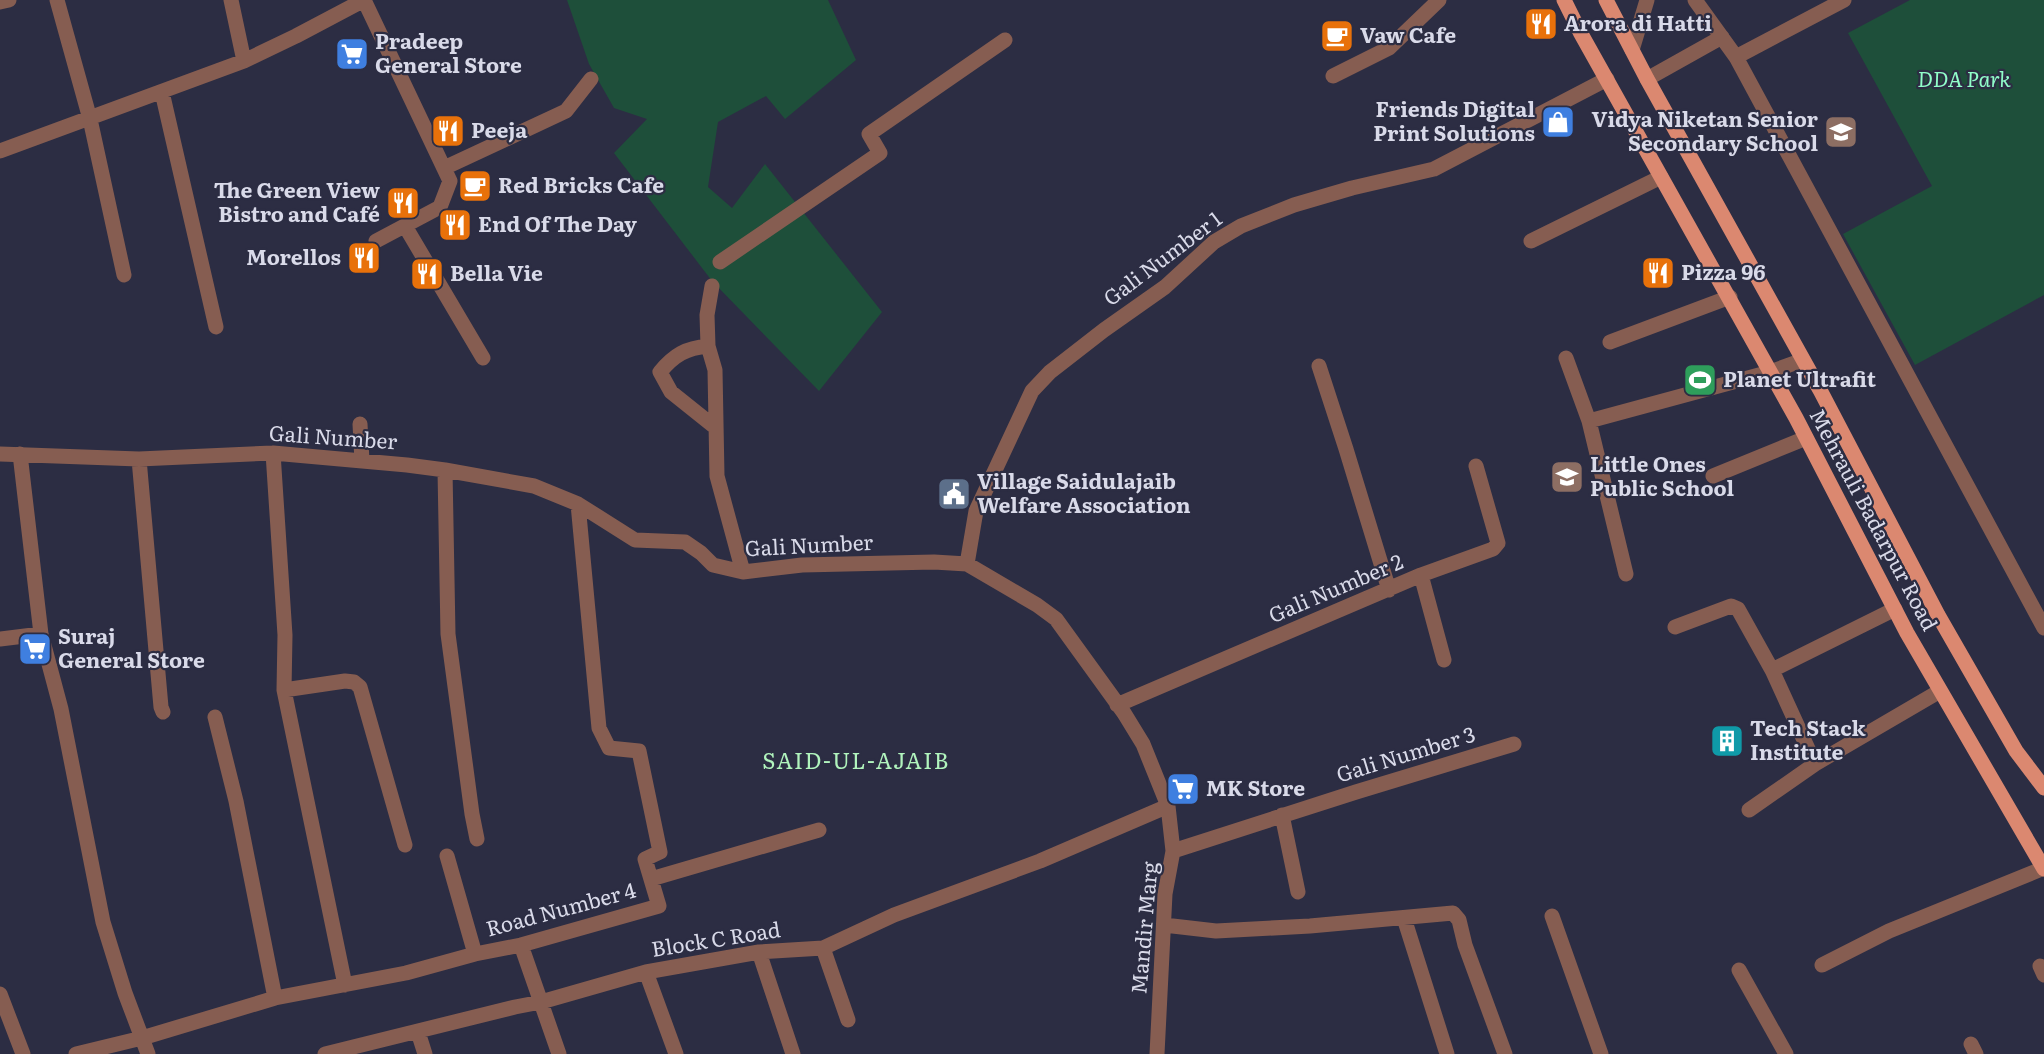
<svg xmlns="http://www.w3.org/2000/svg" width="2044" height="1054" font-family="Literata,serif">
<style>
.green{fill:#1e4f3a}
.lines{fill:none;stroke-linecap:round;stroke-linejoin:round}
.minor{stroke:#865d51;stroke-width:15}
.primary{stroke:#db8870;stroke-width:15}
.labels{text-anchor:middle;stroke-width:4.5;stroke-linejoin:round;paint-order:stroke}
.poi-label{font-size:21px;font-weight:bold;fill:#d9dae9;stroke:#2c2d43;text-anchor:start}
.park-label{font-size:21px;font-style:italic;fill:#90fdc9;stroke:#2c2d43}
.street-label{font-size:21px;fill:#d9dae9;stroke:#2c2d43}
.neighbourhood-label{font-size:22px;letter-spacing:1.5px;fill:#b1f4bd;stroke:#2c2d43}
</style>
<rect width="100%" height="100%" fill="#2c2d43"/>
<!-- green -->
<path class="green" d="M 567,0 L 828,0 L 856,60 L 785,119 L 766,96 L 718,122 L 708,187 L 732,208 L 765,164 L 882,312 L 819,391 L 712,281 L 614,153 L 647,119 L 614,108 L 589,64 Z
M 1910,0 L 2044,0 L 2044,295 L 1915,365 L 1843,234 L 1932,186 L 1848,33 Z"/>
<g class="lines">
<!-- minor -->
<path class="minor" d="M 57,0 L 90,119 L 124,275
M 231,0 L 244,61
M 364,0 L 450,181 L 440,207 L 376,241
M 1695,0 L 1736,57 L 2044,628
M 0,2 L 9,0
M 1632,50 L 1647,0
M 1736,57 L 1844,0
M 1333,76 L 1389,48 L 1439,0
M 1647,79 L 1722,37
M 162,92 L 216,327
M 0,151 L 244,61 L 296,36 L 364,0
M 444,168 L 566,111 L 591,79
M 405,226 L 483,358
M 1531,241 L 1661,177
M 720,262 L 880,153 L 869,134 L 1005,40
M 712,286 L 707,315 L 708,346 L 715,370 L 717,476 L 743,572
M 1610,342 L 1730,297
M 708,346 C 686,348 674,355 660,372 L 671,392 L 716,428
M 1566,358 L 1589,421 L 1626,574
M 1319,366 L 1346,449 L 1389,590
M 1589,421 L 1770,372 L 1803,360
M 360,424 L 362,461
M 273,453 L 285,635 L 284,690 L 345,985
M 0,454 L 139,459 L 273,453 L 407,465 L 445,470 L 534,486 L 578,504 L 635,540 L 685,542 L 701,553 L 713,565 L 743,572 L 802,565 L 934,562 L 967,564 L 1037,605 L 1056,619 L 1124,713 L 1143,744 L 1168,806 L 1173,851 L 1165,894 L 1157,1054
M 20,454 L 41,634 L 61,709 L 103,922 L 125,993 L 148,1054
M 139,459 L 161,707 L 163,712
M 445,470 L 448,634 L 472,814 L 477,839
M 1713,476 L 1806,438
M 967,564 L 976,511 L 1032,391 L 1050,372 L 1104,330 L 1165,287 L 1214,242 L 1241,226 L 1294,205 L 1352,188 L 1434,169 L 1607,79
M 1421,575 L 1444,660
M 1675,627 L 1731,606 L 1738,609 L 1772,670 L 1895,609
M 0,639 L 41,634
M 1772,670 L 1815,764 L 1940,691
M 284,690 L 345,681 L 354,682 L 360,687 L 405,845
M 1117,705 L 1421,575 L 1493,549 L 1498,543 L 1476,466
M 215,717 L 236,801 L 275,998
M 1749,810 L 1815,764
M 1282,815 L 1298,892
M 1173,851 L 1356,792 L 1514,744
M 447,856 L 475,954
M 651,879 L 819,830
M 1552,916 L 1601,1054
M 1404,918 L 1447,1054
M 1164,925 L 1216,931 L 1310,926 L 1453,913 L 1459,920 L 1465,945 L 1505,1054
M 521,945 L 559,1054
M 823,948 L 848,1020
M 759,952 L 793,1054
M 1822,965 L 1889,931 L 2044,868
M 2040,966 L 2044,975
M 1739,970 L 1786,1054
M 646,972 L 676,1054
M 0,994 L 23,1054
M 418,1032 L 425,1054
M 1971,1044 L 1976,1054
M 76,1054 L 142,1038 L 275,998 L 406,973 L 475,954 L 521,945 L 659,906 L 645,859 L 660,852 L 639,751 L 609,748 L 599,728 L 578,504
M 325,1054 L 515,1007 L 541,1002 L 646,972 L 759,952 L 823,948 L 894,915 L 1040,861 L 1168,806"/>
<!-- primary -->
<path class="primary" d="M 1564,0 L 1580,32 L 1796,418 L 1907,633 L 2044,869
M 1606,0 L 1647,79 L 1820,390 L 1938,615 L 2016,751 L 2044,788"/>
</g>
<!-- icons -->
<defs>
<symbol id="restaurant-square" viewBox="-11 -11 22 22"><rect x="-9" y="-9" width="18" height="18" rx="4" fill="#e8710a" stroke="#2c2d43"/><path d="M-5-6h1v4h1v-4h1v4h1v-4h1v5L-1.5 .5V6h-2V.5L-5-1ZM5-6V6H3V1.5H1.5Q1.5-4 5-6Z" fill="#fff"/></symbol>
<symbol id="cafe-square" viewBox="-11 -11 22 22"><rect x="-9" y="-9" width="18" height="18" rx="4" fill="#e8710a" stroke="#2c2d43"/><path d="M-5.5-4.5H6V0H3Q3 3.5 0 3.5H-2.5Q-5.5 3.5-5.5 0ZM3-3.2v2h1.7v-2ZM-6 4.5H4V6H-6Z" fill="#fff"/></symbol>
<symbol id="supermarket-square" viewBox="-11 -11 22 22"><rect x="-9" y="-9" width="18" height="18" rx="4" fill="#3f7fe0" stroke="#2c2d43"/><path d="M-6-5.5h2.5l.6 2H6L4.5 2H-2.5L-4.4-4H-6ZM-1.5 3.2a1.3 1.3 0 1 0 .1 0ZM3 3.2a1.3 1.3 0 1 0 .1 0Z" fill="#fff"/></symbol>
<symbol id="shop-square" viewBox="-11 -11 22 22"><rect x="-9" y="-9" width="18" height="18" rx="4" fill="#3f7fe0" stroke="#2c2d43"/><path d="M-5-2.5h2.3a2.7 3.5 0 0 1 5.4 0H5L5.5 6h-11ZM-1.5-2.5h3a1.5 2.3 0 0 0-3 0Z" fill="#fff"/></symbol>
<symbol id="school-square" viewBox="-11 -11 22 22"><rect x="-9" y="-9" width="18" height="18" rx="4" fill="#8d6e63" stroke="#2c2d43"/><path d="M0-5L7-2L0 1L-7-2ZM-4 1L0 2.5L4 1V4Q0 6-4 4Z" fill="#fff"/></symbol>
<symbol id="stadium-square" viewBox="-11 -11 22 22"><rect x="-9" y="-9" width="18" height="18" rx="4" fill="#2e9e5b" stroke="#2c2d43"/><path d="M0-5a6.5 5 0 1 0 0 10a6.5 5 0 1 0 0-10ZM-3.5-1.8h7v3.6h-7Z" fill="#fff"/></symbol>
<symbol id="civic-square" viewBox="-11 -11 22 22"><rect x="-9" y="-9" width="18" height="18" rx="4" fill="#5c6f8a" stroke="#2c2d43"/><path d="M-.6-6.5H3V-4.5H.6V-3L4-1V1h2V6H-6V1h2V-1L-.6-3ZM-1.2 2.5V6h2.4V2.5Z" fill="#fff"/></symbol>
<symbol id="building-square" viewBox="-11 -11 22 22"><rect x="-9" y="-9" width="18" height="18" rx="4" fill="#0f9aa8" stroke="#2c2d43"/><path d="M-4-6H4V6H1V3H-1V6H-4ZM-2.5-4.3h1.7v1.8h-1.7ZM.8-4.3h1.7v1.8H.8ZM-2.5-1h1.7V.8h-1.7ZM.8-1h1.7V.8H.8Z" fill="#fff"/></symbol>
</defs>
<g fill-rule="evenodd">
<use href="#restaurant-square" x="1522" y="5" width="38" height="38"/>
<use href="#cafe-square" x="1318" y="17" width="38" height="38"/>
<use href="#supermarket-square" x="333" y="35" width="38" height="38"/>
<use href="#shop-square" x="1539" y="103" width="38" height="38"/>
<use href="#restaurant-square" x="429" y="112" width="38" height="38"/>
<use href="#school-square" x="1822" y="113" width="38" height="38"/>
<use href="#cafe-square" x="456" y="167" width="38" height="38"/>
<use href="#restaurant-square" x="384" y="184" width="38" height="38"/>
<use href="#restaurant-square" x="436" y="206" width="38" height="38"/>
<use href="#restaurant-square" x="345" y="239" width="38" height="38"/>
<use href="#restaurant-square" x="1639" y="254" width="38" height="38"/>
<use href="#restaurant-square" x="408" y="255" width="38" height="38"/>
<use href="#stadium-square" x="1681" y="361" width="38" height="38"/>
<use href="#school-square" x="1548" y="458" width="38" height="38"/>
<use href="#civic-square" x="935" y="475" width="38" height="38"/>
<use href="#supermarket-square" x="16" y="630" width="38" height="38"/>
<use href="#building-square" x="1708" y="722" width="38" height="38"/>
<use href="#supermarket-square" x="1164" y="770" width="38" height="38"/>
</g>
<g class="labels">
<!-- poi labels -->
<g class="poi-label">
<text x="1564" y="31">Arora di Hatti</text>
<text x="1360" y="43">Vaw Cafe</text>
<text x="375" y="49">Pradeep<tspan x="375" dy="24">General Store</tspan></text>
<text x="1535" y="117" text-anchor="end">Friends Digital<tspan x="1535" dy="24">Print Solutions</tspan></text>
<text x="1818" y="127" text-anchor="end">Vidya Niketan Senior<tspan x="1818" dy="24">Secondary School</tspan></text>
<text x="471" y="138">Peeja</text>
<text x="498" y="193">Red Bricks Cafe</text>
<text x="380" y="198" text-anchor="end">The Green View<tspan x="380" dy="24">Bistro and Café</tspan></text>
<text x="478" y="232">End Of The Day</text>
<text x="341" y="265" text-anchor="end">Morellos</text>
<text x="1681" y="280">Pizza 96</text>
<text x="450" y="281">Bella Vie</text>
<text x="1723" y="387">Planet Ultrafit</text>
<text x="1590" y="472">Little Ones<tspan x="1590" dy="24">Public School</tspan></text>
<text x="977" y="489">Village Saidulajaib<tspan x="977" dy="24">Welfare Association</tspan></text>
<text x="58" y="644">Suraj<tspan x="58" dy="24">General Store</tspan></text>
<text x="1750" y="736">Tech Stack<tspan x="1750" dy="24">Institute</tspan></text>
<text x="1206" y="796">MK Store</text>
</g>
<!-- park labels -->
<g class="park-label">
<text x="1964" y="87">DDA Park</text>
</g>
<!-- street labels -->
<g class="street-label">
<text transform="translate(1163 259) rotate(-37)" y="7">Gali Number 1</text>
<text transform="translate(333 438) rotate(4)" y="7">Gali Number</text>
<text transform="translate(1873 520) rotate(62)" y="7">Mehrauli Badarpur Road</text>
<text transform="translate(809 546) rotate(-3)" y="7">Gali Number</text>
<text transform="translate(1336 589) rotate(-23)" y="7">Gali Number 2</text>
<text transform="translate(1406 755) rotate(-17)" y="7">Gali Number 3</text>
<text transform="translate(561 910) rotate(-15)" y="7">Road Number 4</text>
<text transform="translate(1145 928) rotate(-85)" y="7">Mandir Marg</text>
<text transform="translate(716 940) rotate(-9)" y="7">Block C Road</text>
</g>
<!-- neighbourhood labels -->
<g class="neighbourhood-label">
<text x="856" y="769">SAID-UL-AJAIB</text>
</g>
</g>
</svg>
